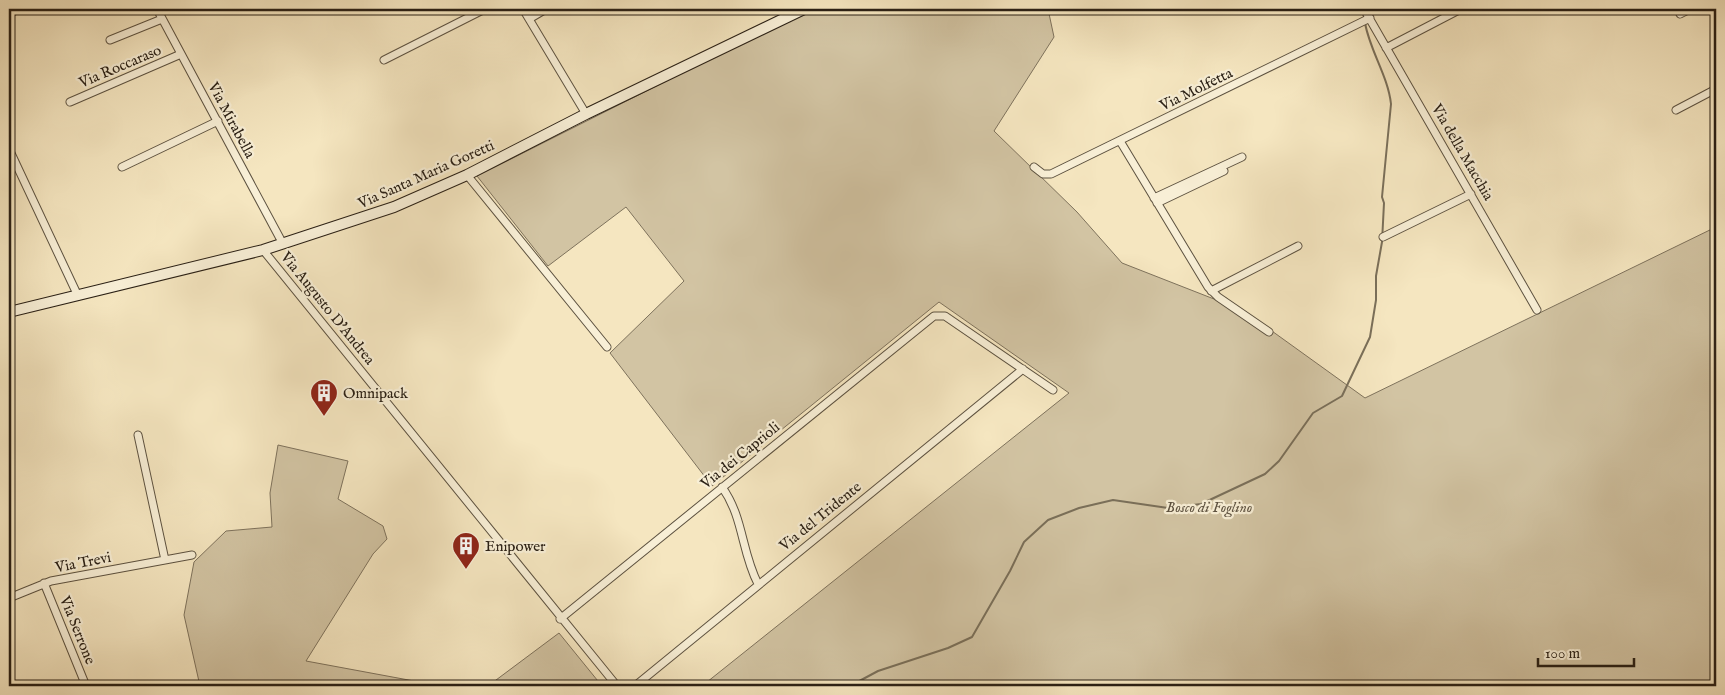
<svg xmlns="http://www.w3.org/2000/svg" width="1725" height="695" font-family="'IM FELL English',serif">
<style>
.green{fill:#d2c4a3;stroke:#7e725c}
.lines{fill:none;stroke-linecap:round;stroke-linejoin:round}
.stream{stroke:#7a6f59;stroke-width:2}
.minor-casing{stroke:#5d5240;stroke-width:9}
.secondary-casing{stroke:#2a2015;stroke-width:12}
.minor{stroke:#f8efd6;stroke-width:7}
.secondary{stroke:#f8efd6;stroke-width:10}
.labels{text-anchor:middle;stroke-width:4.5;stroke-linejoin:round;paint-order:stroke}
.street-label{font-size:15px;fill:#2a2015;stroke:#f8efd6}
.poi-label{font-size:15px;fill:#2a2015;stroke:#f8efd6;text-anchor:start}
.park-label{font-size:15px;font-style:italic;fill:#5c5140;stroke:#f8efd6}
</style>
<rect width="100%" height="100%" fill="#f5e6c0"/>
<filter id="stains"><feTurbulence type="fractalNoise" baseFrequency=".004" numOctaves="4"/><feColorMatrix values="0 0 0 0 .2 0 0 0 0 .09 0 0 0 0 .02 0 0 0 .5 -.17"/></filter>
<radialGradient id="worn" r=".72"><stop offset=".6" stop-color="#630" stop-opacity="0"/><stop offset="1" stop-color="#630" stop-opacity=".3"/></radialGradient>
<!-- green -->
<path class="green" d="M 810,9 L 1048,9 L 1054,37 L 994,131 L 1077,212 L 1122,263 L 1214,299 L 1226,298 L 1365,398 L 1716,227 L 1716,686 L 702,686 L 1069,393 L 939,302 L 712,486 L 610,353 L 684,281 L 626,207 L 548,266 L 477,176 Z
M 278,445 L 348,461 L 338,499 L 383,526 L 387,539 L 373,554 L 306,661 L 441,686 L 200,686 L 184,615 L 194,562 L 226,531 L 272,527 L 270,493 Z
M 559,633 L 602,686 L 488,686 Z"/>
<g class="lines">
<!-- stream -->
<path class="stream" d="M 850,686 L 878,671 L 948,648 L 972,637 L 1010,571 L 1024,542 L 1048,520 L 1079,508 L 1113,500 L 1168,508 L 1201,504 L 1265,474 L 1279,461 L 1313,413 L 1342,396 L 1370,337 L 1376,300 L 1376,276 L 1382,242 L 1384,203 L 1382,197 L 1391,104 C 1388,76 1370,51 1365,23"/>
<defs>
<path id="minor" d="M 157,9 L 283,244
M 523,9 L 586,114
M 1364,9 L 1537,310
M 9,13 L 20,9
M 1680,14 L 1690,9
M 529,19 L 546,9
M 110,40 L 162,19
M 1386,48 L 1461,9
M 384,60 L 485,9
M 70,102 L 181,54
M 1676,110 L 1716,89
M 9,130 L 10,129
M 1120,141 L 1208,287 L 1218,297 L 1269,332
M 9,149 L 78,296
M 122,167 L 218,121
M 1034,167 L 1043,174 L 1051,174 L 1370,18
M 467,175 L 607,347
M 1154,198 L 1242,157
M 1157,203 L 1224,171
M 1383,237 L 1471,194
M 263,250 L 617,686
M 1211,291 L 1298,246
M 138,435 L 165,560
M 722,487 C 744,518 741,551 758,584
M 44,583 L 86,686
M 9,598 L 51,581 L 192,555
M 560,619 L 934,316 L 945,316 L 1053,390
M 635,686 L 1023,369"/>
<path id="secondary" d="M 9,312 L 263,250 L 394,207 L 467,175 L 586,114 L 804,9"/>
</defs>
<!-- minor casing -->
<use href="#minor" class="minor-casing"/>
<!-- secondary casing -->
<use href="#secondary" class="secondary-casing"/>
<!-- minor -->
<use href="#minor" class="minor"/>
<!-- secondary -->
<use href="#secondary" class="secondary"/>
</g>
<!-- icons -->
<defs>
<symbol id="building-pin" viewBox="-11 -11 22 30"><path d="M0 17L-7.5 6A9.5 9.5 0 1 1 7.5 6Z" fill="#8f2418" stroke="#f8efd6"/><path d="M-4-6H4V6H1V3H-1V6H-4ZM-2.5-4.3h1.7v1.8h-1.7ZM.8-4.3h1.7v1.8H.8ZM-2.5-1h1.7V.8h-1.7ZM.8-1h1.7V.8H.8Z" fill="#fff"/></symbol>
</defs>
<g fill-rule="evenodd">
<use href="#building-pin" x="308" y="377" width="32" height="43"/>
<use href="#building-pin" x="450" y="530" width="32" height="43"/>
</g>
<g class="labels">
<!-- street labels -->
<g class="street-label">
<text transform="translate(120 66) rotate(-23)" y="5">Via Roccaraso</text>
<text transform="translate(1196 89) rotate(-26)" y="5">Via Molfetta</text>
<text transform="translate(232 120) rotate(62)" y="5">Via Mirabella</text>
<text transform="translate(1463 152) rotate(60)" y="5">Via della Macchia</text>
<text transform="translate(426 174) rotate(-24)" y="5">Via Santa Maria Goretti</text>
<text transform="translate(328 308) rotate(51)" y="5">Via Augusto D'Andrea</text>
<text transform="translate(740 455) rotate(-39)" y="5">Via dei Caprioli</text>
<text transform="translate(820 516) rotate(-39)" y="5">Via del Tridente</text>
<text transform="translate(83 562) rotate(-11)" y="5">Via Trevi</text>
<text transform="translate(78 630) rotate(68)" y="5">Via Serrone</text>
</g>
<!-- poi labels -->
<g class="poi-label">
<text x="343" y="398">Omnipack</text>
<text x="485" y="551">Enipower</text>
</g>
<!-- park labels -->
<g class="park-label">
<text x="1209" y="512">Bosco di Foglino</text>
</g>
</g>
<!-- margin -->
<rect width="1725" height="695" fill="none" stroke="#f5e6c0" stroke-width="30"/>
<rect x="10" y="10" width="1705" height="675" fill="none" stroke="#2a2015" stroke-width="2.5"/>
<rect x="15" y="15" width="1695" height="665" fill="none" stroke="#2a2015"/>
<!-- scale -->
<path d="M1538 658v8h96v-8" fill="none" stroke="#2a2015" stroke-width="2.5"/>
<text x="1545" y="658" font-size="15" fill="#2a2015" stroke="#f8efd6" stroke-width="4" paint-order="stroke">100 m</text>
<rect width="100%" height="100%" filter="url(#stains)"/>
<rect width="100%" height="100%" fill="url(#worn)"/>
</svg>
